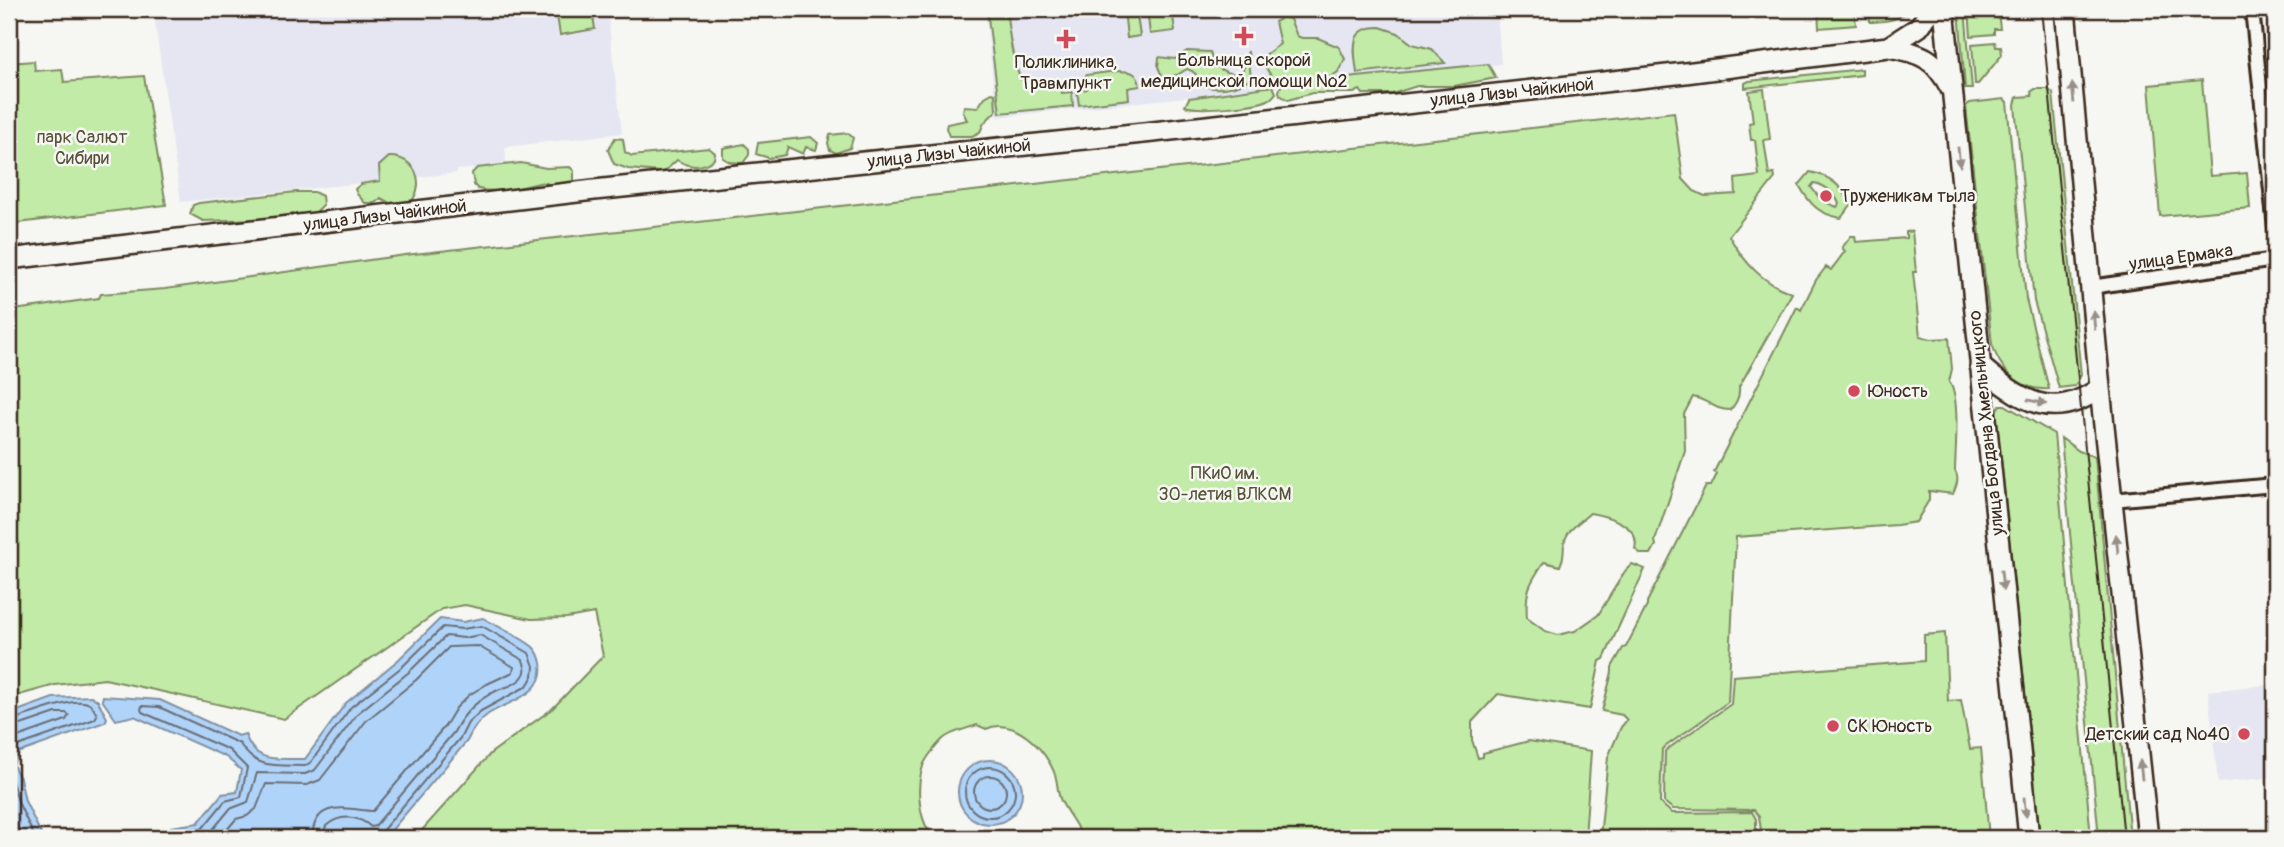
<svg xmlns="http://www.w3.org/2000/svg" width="2284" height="847" font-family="Pangolin,sans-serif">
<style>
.built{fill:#e5e6f2}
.green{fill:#c1eba7;stroke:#7e8a62;stroke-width:2;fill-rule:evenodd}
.water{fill:#b0d4f9;stroke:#8190a1;stroke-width:2}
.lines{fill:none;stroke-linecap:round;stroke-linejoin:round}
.shore{stroke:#6a6e76;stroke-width:2}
.street-casing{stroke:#3b2a1e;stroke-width:18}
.primary-casing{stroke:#3b2a1e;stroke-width:24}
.street{stroke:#f6f6f2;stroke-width:12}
.primary{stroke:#f6f6f2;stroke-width:19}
.tram{stroke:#3b2a1e;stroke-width:2}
.oneway{fill:#989088}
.poi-dot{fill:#d1495b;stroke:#f6f6f2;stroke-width:2.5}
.labels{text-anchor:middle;stroke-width:5;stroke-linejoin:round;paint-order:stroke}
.poi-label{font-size:18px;fill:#3b2a1e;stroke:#f6f6f2;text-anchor:start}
.street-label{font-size:18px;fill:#3b2a1e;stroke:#f6f6f2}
.park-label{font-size:18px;fill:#565139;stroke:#f6f6f2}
</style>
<rect width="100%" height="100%" fill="#f6f6f2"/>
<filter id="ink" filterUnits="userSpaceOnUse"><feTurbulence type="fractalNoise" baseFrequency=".0143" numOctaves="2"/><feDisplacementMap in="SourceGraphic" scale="14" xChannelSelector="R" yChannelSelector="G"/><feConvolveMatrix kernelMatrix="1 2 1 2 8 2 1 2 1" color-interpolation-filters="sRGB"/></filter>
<g filter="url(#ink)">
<!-- built -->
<path class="built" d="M 153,9 L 607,9 L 622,133 L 505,147 L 506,165 L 457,170 L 457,173 L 181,202 Z
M 985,9 L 1497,9 L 1501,64 L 997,117 Z
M 2275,684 L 2275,777 L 2218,783 L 2208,691 Z"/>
<!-- green -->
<path class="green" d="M 556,9 L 592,9 L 595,29 L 560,35 Z
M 987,9 L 1006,9 C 1008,22 1013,79 1026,83 C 1035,86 1049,79 1059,79 L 1062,93 L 1072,92 L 1073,106 L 1000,113 Z
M 1124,9 L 1136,9 L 1140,36 L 1127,38 Z
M 1147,9 L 1172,9 L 1175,31 L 1150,34 Z
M 1818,9 L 1854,9 L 1856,25 L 1819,28 Z
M 1869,9 L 1908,9 C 1898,22 1885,21 1870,22 Z
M 1959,9 L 1965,9 L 1972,89 L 1965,89 Z
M 1969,9 L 1986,9 L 1999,20 L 2000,29 L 1994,29 L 1994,34 L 1971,36 Z
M 1282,17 L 1290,19 L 1297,36 L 1302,38 L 1318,38 L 1339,47 L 1345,59 L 1338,72 L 1326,80 L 1488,64 L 1496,78 L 1454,86 L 1417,86 L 1392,94 L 1363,94 L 1360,90 L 1354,93 L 1312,93 L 1288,100 L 1280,95 L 1279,91 L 1281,86 L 1275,82 L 1263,63 L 1265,55 L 1280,44 L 1275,22 Z
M 1380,27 L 1398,33 L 1412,44 L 1432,49 L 1445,63 L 1357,73 C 1354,49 1348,27 1380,27 Z
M 1995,42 L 1996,47 L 2001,47 L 2002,55 L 1978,84 L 1975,84 L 1972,44 Z
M 1187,51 L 1210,52 C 1213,68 1226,75 1242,74 L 1248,51 L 1251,78 C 1239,88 1214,92 1200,84 C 1198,76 1196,72 1187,69 L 1177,75 L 1163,78 L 1158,67 L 1159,57 L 1175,59 Z
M 34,61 L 35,71 L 62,69 L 64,82 L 144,76 L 166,205 L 9,224 L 9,63 Z
M 1862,69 L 1862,75 L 1745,88 L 1745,83 L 1749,81 Z
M 1117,71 C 1130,71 1138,71 1140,86 L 1128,88 L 1129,99 L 1079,105 L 1077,91 L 1087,89 L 1086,75 Z
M 2202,80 L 2210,176 L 2247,173 L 2250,208 L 2160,216 L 2149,85 Z
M 1273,86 L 1276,93 C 1272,97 1273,98 1268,100 C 1255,106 1197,111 1185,106 L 1189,98 Z
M 1764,89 L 1770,139 L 1764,140 L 1769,175 L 1774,174 L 1775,178 L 1729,236 C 1745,263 1762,283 1792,293 L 1739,387 C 1740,396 1737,403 1730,410 C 1714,410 1708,400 1693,397 L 1684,414 L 1685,451 L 1655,541 L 1656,545 L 1651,554 L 1641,554 L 1635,549 C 1641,525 1608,516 1590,513 C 1580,522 1566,530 1564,544 C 1563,554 1565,555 1560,566 L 1544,562 C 1529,584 1525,591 1527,618 L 1545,631 L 1558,635 L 1575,631 L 1598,615 L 1625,571 L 1632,564 L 1645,569 L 1604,659 L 1600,661 L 1590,709 L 1498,694 L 1472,722 L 1472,740 L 1478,758 L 1483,757 L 1483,753 L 1529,741 L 1591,751 L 1585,838 L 1082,838 C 1077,824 1068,815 1061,801 C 1057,793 1058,783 1055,775 C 1047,750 1014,716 986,729 L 977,725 C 967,729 949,732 942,740 C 936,746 926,758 923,766 C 916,787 918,823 935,838 L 415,838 L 491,753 L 552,709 L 603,656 L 594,613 L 567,618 L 531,619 L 465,605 L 442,609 L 284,719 L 105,679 L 55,685 L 9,698 L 9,312 L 14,310 L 99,298 L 101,294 L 165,289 L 405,255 L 1674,112 L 1683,179 L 1694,191 L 1705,196 L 1736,194 L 1735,179 L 1759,176 L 1755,140 L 1751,140 L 1749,123 L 1753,122 L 1749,91 Z
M 2035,89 L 2047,89 L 2053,93 L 2081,375 L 2075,386 L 2059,388 L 2034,301 L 2015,105 L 2017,97 L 2032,96 L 2031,92 Z
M 992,93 L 995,94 L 996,111 L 984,123 L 980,132 L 972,136 L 949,136 L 946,128 L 947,124 L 967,120 L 963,112 L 964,106 L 978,107 L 985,97 Z
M 2004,99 L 2007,102 L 2026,299 L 2049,389 C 2019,391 2000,370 1992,344 L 1966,106 L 1970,103 Z
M 848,133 L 853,138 L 850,148 L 836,153 L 830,150 L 828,143 L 830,135 Z
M 811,137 L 818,143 L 816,150 L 806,147 L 803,154 L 788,147 L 785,155 L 769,158 L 756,154 L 758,143 Z
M 615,138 L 623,139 L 625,152 L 632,156 L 709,148 L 715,153 L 714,159 C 703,168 689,168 677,160 L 665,171 L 659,172 L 628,169 L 614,164 L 608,150 Z
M 744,144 L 749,149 L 749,155 L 743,163 L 730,162 L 723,158 L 723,148 Z
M 389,157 C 414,156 427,182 411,202 L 390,203 L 381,198 L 375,203 L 365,203 L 357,194 L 355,189 L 361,184 L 380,181 L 379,166 Z
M 521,163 L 546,168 L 570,167 L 574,171 L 574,181 C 556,197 552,179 539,183 C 519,188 499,194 478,189 L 474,185 L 472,173 L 477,168 Z
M 1810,172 C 1831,176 1842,186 1851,205 L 1841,218 C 1819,214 1810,205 1799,185 ZM 1814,183 C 1825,185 1835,193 1839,204 L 1837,207 L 1822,201 L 1811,187 Z
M 296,192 L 314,192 L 322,196 L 323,205 L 315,213 L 285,218 L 203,221 L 190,214 L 193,205 L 199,203 Z
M 1912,231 L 1916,272 L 1913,272 L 1920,336 L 1931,339 L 1949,338 L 1952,369 L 1949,382 C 1961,396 1955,452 1955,471 C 1960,478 1956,487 1953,494 L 1929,491 L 1929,500 L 1916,522 L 1897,525 L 1736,537 L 1728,702 L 1662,749 L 1660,803 L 1672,813 L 1752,812 L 1756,819 L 1756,838 L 1600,838 L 1608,757 L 1621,727 L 1627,720 L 1622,715 L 1602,711 L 1612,672 L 1612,667 L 1623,648 L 1626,647 L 1647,606 L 1647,602 L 1706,486 L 1711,486 L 1717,474 L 1714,472 L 1797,307 L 1801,310 L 1816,280 L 1826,267 L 1831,270 L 1845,251 L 1842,248 L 1851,236 L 1855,236 L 1856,242 L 1906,238 L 1906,232 Z
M 2000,405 L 2005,405 L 2054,434 L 2091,838 L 2040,838 L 1996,411 Z
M 2061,438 L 2079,451 L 2095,457 L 2130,838 L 2099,838 Z
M 1945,633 L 1948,701 L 1961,700 L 1970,749 L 1981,748 L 1989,838 L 1762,838 L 1759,816 L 1754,810 L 1673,809 L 1664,802 L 1665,751 L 1731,704 L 1733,676 L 1924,661 L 1924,635 Z"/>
<!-- water -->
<path class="water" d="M 483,618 C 495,625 525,639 534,648 C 538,652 540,658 541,663 C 546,696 507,701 487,715 C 477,722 472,730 467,741 L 385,838 L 366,838 L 342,833 L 333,838 L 162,838 L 171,827 L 198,823 L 222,794 L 237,792 L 241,770 L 226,757 L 134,716 L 116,720 L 102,700 L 103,696 L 160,700 L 238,736 L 245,734 C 255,765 278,758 305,759 L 346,703 L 398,660 L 440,619 L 463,622 Z
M 91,696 L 98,701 L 107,718 L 105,722 L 18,753 L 13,765 L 20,778 L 25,801 L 43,838 L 9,838 L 9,714 L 53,698 Z
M958 792a32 32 0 1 1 64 0a32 32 0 1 1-64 0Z"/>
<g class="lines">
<!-- shore -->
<path class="shore" d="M 9,720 C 26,718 77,693 91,705 C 93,707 96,713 97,715 L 95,719 L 15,747 L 9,757
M 9,729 L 56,713 L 66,713 L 69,715 L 66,720 L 9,740
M965 792a25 25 0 1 1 50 0a25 25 0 1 1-50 0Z
M 9,772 L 19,804 L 35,838
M974 792a16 16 0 1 1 32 0a16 16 0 1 1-32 0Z
M 171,838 L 176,833 L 202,829 L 225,801 L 241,797 L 247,768 L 229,750 L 142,712 L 141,709 L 142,706 L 159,707 L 240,744 C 255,770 279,765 305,766 L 311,762 L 351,707 L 403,666 L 443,627 L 462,629 L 482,626 L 529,653 L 534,666 L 533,676 L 527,686 L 481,711 L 468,723 L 461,737 L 382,831 L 380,838
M 201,838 L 209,834 L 230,809 L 248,802 L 257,773 L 305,774 L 315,770 L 358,713 L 409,672 L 446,636 L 464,638 L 480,635 L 523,660 C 525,666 527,671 523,676 C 518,684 506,687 498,690 C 478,699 464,712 454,732 L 375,826 L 371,827 C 358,815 339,814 326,826 L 322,838
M 220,838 L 236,819 L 247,816 L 256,809 L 266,784 L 307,785 L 320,780 L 366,721 L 416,680 L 449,647 L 478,646 L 514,667 L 513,672 L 487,684 L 469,695 L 456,708 L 445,726 L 373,811 C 349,810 314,797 312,838"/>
<defs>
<path id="street" d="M 2252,9 L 2275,229
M 2091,287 L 2275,260
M 2112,500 L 2274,485"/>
<path id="primary" d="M 1944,9 L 2029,838
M 2065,9 L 2100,388 L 2148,838
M 1888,47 L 1919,27 L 1932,9
M 9,259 L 594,190 L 1153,132 L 1685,73 L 1888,47 C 1922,53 1935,58 1951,89
M 1980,366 C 2020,400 2052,423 2100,388"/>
</defs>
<!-- street casing -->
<use href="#street" class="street-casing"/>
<!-- primary casing -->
<use href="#primary" class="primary-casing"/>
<!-- street -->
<use href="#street" class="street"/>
<!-- primary -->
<use href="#primary" class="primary"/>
<!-- tram -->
<path class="tram" d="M 2041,9 L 2124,838"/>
</g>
<!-- one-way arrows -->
<defs><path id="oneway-solid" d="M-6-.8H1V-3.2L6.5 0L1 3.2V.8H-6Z" transform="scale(1.75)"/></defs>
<g class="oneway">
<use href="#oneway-solid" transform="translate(2073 93) rotate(-95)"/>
<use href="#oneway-solid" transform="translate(1959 157) rotate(84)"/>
<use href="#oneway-solid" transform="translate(2094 320) rotate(-95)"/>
<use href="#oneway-solid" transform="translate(2037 402) rotate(13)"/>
<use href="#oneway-solid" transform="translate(2117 544) rotate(-96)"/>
<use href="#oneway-solid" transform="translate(2002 580) rotate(84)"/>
<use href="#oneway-solid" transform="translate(2141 770) rotate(-96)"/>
<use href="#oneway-solid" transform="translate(2025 807) rotate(84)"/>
</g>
</g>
<!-- markers -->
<g class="poi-dot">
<path d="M1240.5 25.5h7v7h7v7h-7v7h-7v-7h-7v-7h7z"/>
<path d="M1062.5 28.5h7v7h7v7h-7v7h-7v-7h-7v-7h7z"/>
<circle cx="1826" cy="196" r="7"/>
<circle cx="1854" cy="391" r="7"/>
<circle cx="1833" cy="726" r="7"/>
<circle cx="2244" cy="734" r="7"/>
</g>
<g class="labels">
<!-- poi labels -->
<g class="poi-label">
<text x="1244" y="66" text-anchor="middle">Больница скорой<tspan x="1244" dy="21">медицинской помощи №2</tspan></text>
<text x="1066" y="68" text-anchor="middle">Поликлиника,<tspan x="1066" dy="21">Травмпункт</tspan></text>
<text x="1840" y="202">Труженикам тыла</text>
<text x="1868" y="397">Юность</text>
<text x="1847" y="732">СК Юность</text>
<text x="2230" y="740" text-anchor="end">Детский сад №40</text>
</g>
<!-- street labels -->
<g class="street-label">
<text transform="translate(1512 92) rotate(-6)" y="6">улица Лизы Чайкиной</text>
<text transform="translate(949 153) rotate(-6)" y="6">улица Лизы Чайкиной</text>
<text transform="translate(385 215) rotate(-7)" y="6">улица Лизы Чайкиной</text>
<text transform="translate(2181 257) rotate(-8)" y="6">улица Ермака</text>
<text transform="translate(1986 423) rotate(-96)" y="6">улица Богдана Хмельницкого</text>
</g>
<!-- park labels -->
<g class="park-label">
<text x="82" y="143">парк Салют<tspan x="82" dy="21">Сибири</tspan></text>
<text x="1225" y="479">ПКиО им.<tspan x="1225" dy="21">30-летия ВЛКСМ</tspan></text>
</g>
</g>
<!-- margin -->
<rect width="2284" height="847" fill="none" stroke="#f6f6f2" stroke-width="35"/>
<rect x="18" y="18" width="2249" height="812" fill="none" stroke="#3b2a1e" stroke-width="2.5" filter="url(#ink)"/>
</svg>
